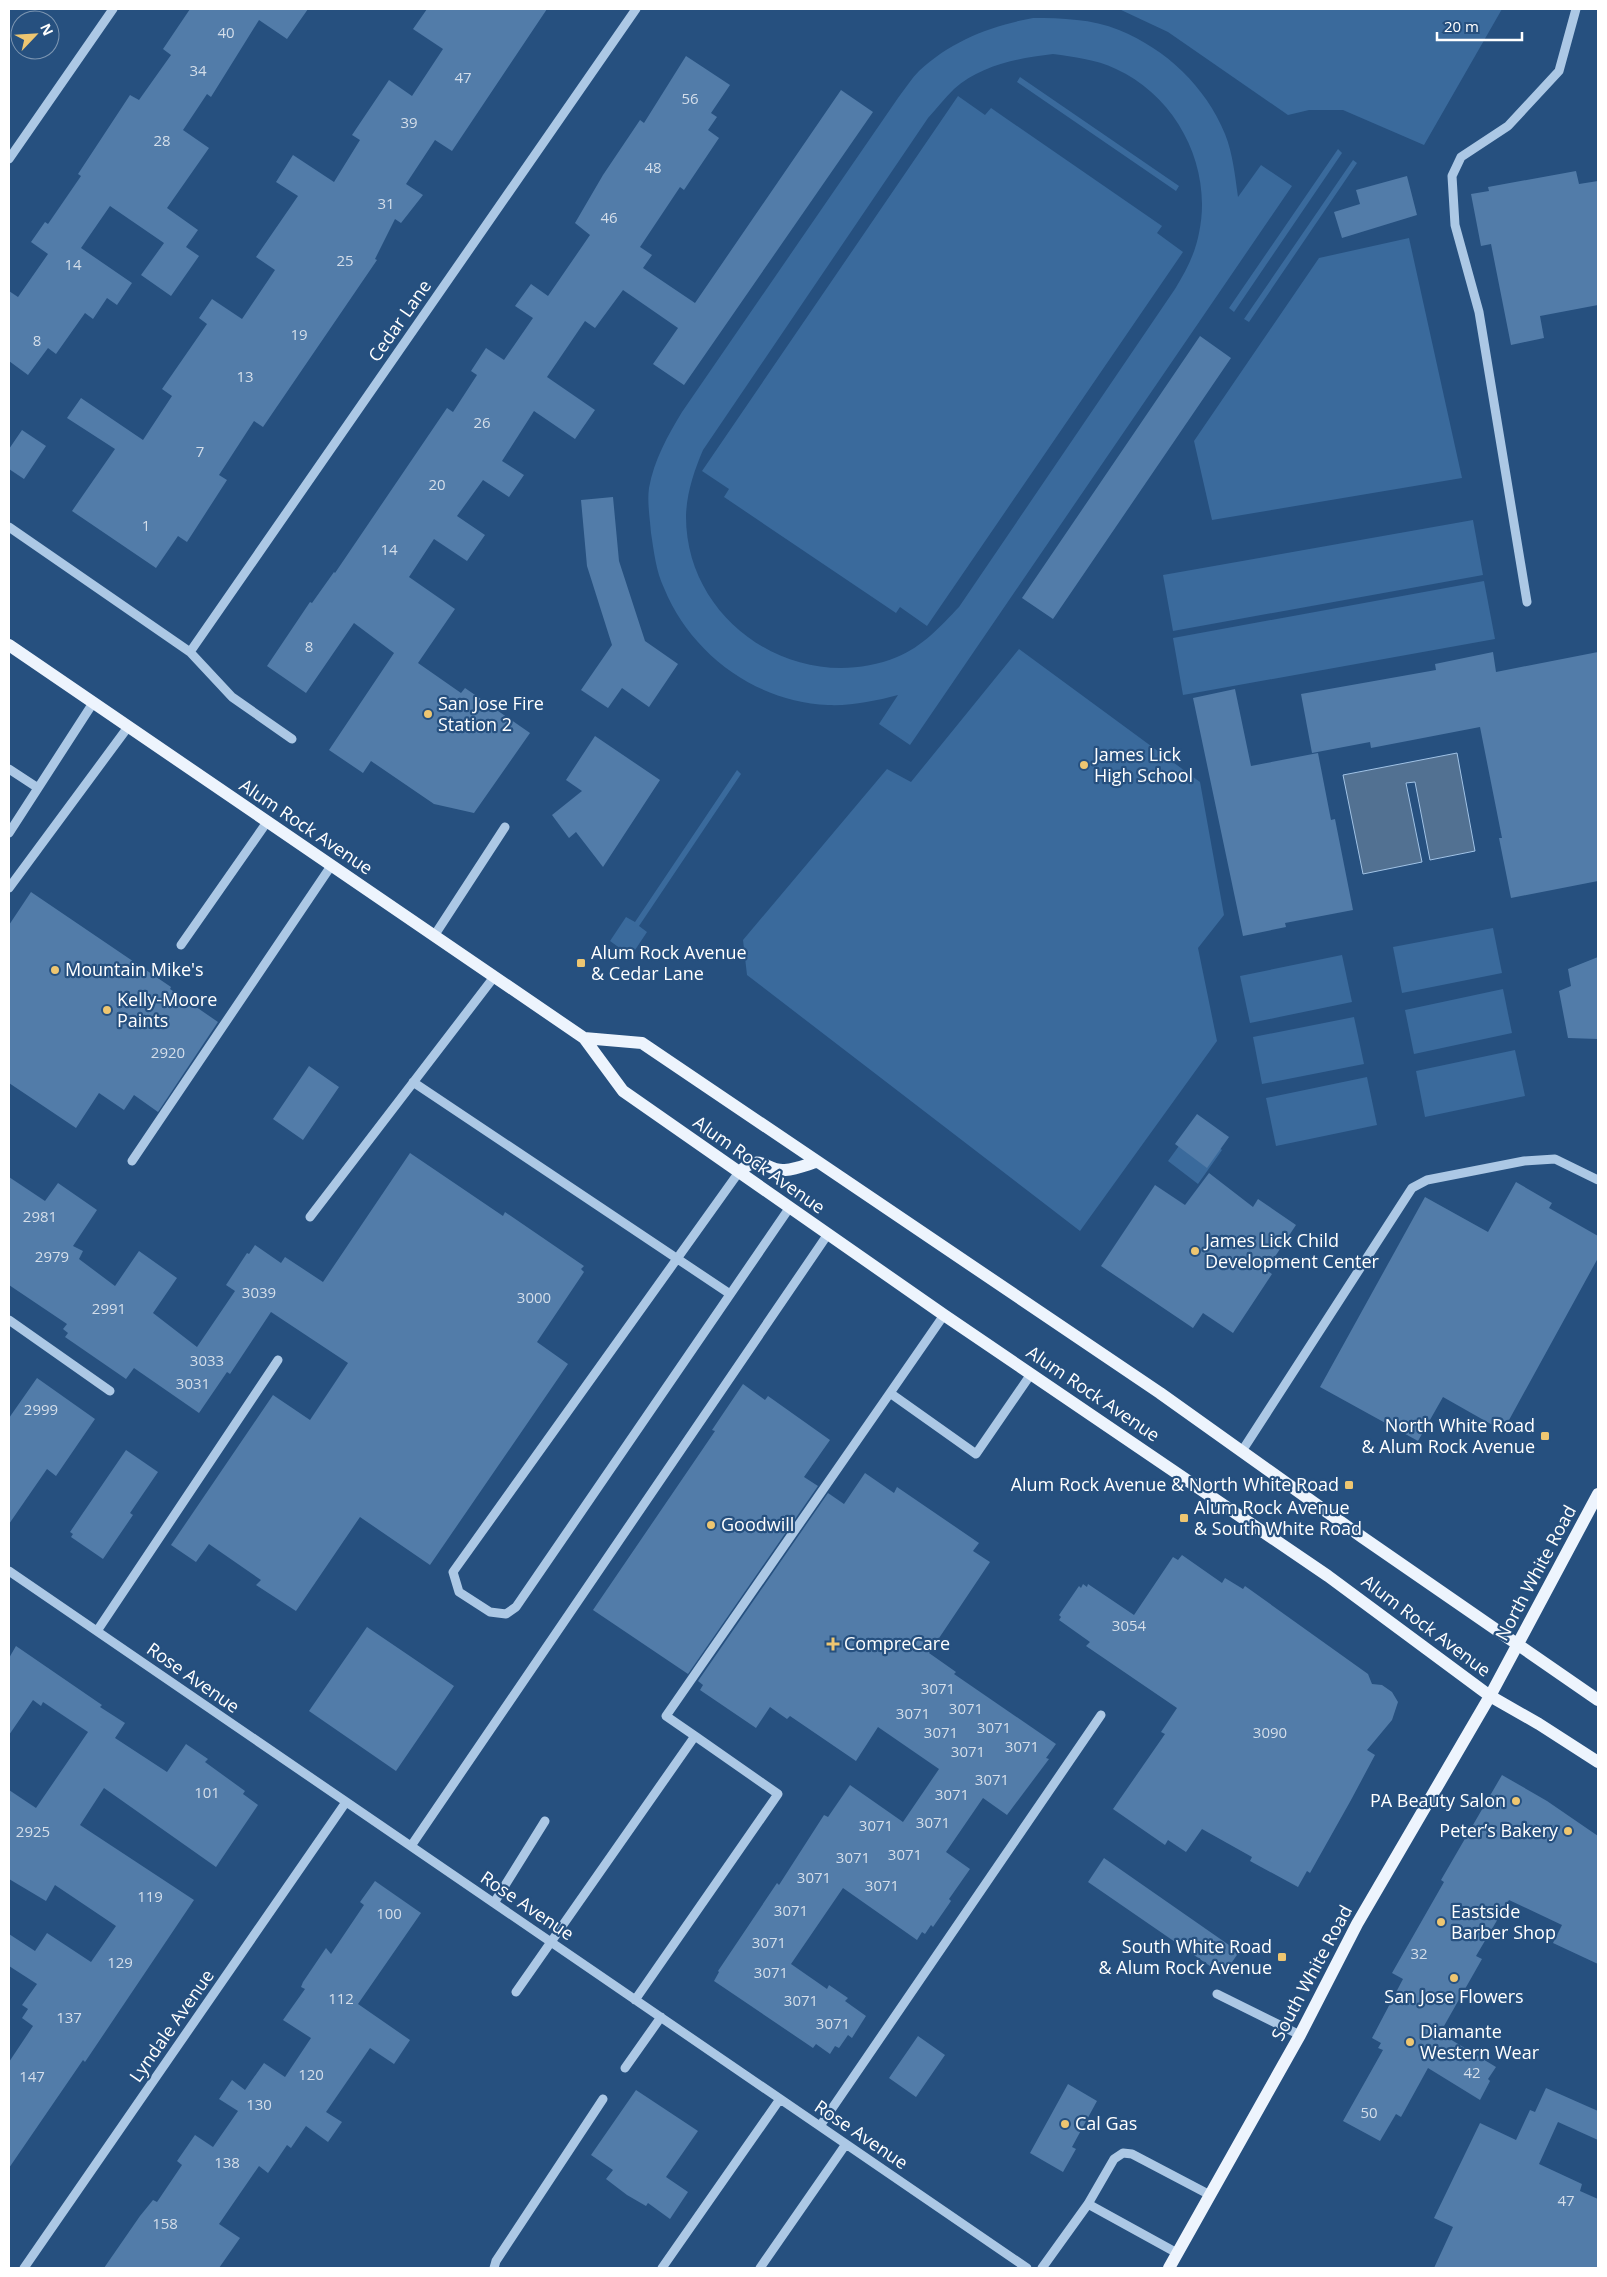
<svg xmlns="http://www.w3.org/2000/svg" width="1607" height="2277" font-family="'Open Sans',sans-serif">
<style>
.green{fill:#3a6a9c;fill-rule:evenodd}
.water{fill:#527192;stroke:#a1c3e6}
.building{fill:#527ca9}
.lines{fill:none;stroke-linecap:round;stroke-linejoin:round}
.minor{stroke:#acc8e5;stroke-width:9}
.major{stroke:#edf4fd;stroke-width:12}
.poi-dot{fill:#eec671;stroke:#26507f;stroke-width:2}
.labels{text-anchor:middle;stroke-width:4.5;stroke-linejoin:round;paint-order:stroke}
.number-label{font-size:15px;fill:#d4deea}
.street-label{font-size:18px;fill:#fff;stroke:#26507f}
.poi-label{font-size:18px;fill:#fff;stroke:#26507f;text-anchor:start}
</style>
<rect width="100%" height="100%" fill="#26507f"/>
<!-- green -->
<path class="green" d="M 1119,9 L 1502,9 L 1424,145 L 1343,110 L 1309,110 L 1288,115 L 1168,32 Z
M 1033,18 C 1062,18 1092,19 1119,30 C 1166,49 1206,87 1225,134 C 1233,154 1235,176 1238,197 L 1261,165 L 1292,186 L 910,745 L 879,724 L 898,695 C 875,701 852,706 828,705 C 756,702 691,654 664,588 C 656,571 654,552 651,533 C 650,519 647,502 649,488 C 654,460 668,435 682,412 L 898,98 C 905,89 911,79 919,71 C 951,41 990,26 1033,18 ZM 1053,54 C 1074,57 1095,59 1116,69 C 1177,97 1213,167 1199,233 C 1195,254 1186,271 1175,289 L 959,607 C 941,626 922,647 897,657 C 799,697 685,623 686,515 C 687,492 694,471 703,450 L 928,118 C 936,109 945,98 954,89 C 981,65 1018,58 1053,54 Z
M 1020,77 L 1179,186 L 1176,191 L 1017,82 Z
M 958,96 L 985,115 L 991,108 L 1162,226 L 1157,233 L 1183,252 L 927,626 L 900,607 L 896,613 L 724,497 L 729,489 L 702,471 Z
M 1338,149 L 1342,153 L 1234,312 L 1229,308 Z
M 1353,160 L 1357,163 L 1249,322 L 1244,319 Z
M 1409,238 L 1462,478 L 1212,520 L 1194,441 L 1319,258 Z
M 1473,520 L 1483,575 L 1173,631 L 1163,575 Z
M 1484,581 L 1495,639 L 1183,695 L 1173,638 Z
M 1019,649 L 1200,782 L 1224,915 L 1198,948 L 1217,1041 L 1080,1231 L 747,975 L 743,940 L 887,769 L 911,782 Z
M 737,770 L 741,774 L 639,926 L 647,932 L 631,956 L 610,941 L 626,917 L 635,922 Z
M 1493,928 L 1502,973 L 1402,993 L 1393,947 Z
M 1342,955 L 1352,1002 L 1250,1023 L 1240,976 Z
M 1503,989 L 1512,1033 L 1414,1054 L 1405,1010 Z
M 1354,1017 L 1364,1064 L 1262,1084 L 1253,1037 Z
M 1515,1050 L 1525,1096 L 1425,1117 L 1416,1071 Z
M 1367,1077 L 1377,1125 L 1276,1146 L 1266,1098 Z
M 1192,1128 L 1222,1150 L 1198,1184 L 1168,1161 Z"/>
<!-- water -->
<path class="water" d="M 1457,753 L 1475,851 L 1430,860 L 1415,782 L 1406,783 L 1422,862 L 1363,874 L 1343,775 Z"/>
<!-- building -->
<path class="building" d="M 190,9 L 308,9 L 287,39 L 259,20 L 211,97 L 207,94 L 183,130 L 209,148 L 167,208 L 198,230 L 186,247 L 199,256 L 171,296 L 141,275 L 164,243 L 110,206 L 81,248 L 132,283 L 117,305 L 107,298 L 93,319 L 85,313 L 56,354 L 48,348 L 28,375 L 9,361 L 9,291 L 18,297 L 48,254 L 31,242 L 45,222 L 48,224 L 81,176 L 78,174 L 130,95 L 139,100 L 171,55 L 163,49 Z
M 427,9 L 547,9 L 452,151 L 435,140 L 406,184 L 423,195 L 401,223 L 395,219 L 375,259 L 377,260 L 263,427 L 254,421 L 219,475 L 227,480 L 187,542 L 178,536 L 156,568 L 72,511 L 115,449 L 67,418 L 81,398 L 143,440 L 172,396 L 162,389 L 207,324 L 199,318 L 212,299 L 242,319 L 275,270 L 256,257 L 298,196 L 276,182 L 293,155 L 334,182 L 360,140 L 352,135 L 389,80 L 412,96 L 443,49 L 413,29 Z
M 686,56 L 730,85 L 711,113 L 717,117 L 708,130 L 719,138 L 684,190 L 680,187 L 640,247 L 652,255 L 643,268 L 695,303 L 841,90 L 873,112 L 684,385 L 653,364 L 678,328 L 623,290 L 595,328 L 585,321 L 547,377 L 595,410 L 575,439 L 534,411 L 502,461 L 524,475 L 509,497 L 483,480 L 457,516 L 485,535 L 467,561 L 434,539 L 409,577 L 455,609 L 418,663 L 461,693 L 465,688 L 530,733 L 474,813 L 434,804 L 371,761 L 363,773 L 329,750 L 394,653 L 354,623 L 306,693 L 267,666 L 310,602 L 312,603 L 334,572 L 335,573 L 447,408 L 453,412 L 477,375 L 471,371 L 486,348 L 504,360 L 533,318 L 515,306 L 531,284 L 548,296 L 590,235 L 575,223 L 603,175 L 640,120 L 644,123 Z
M 1576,171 L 1579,184 L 1598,181 L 1598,305 L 1540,316 L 1544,338 L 1511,345 L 1491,244 L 1481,246 L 1471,194 L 1489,191 L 1488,187 Z
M 1407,176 L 1417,215 L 1342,238 L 1334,212 L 1360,204 L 1356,190 Z
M 1200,336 L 1231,358 L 1053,619 L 1022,598 Z
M 22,430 L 46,446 L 24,479 L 9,469 L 9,449 Z
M 613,497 L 619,561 L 645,641 L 678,664 L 649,707 L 622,688 L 608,708 L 581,690 L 612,645 L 587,566 L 581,500 Z
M 1493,652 L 1496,672 L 1598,652 L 1598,881 L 1511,898 L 1499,838 L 1502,838 L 1480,727 L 1371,748 L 1370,742 L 1312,753 L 1301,694 L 1436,670 L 1435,664 Z
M 1235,689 L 1251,766 L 1318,753 L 1331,820 L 1335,819 L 1353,910 L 1285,923 L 1286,927 L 1243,936 L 1193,698 Z
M 595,736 L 660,780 L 603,867 L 576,832 L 569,838 L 552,815 L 582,791 L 566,780 Z
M 31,892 L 171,987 L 170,989 L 218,1022 L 158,1112 L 134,1095 L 124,1110 L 99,1093 L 76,1128 L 9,1083 L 9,925 Z
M 1598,957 L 1598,1039 L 1568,1038 L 1559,991 L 1571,986 L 1568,969 Z
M 309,1066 L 339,1087 L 303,1140 L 273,1119 Z
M 1197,1114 L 1229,1137 L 1207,1168 L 1175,1144 Z
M 410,1153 L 503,1216 L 505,1212 L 584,1266 L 581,1269 L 584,1272 L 537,1342 L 568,1364 L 430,1565 L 360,1517 L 296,1611 L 256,1585 L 261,1580 L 209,1544 L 196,1562 L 171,1545 L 273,1395 L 310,1420 L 348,1363 L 271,1312 L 230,1374 L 227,1372 L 199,1413 L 134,1368 L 126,1379 L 65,1337 L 68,1333 L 63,1329 L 67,1324 L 9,1285 L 9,1177 L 45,1201 L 58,1183 L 97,1210 L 73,1246 L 83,1251 L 79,1259 L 115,1286 L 139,1251 L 177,1278 L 153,1313 L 197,1347 L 235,1291 L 226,1285 L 247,1253 L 249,1254 L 255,1245 L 281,1263 L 285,1257 L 323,1282 Z
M 1209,1173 L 1253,1207 L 1258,1199 L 1296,1225 L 1266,1270 L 1272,1274 L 1233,1333 L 1203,1313 L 1193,1328 L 1101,1266 L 1155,1185 L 1185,1205 Z
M 1516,1182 L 1552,1203 L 1549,1208 L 1598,1236 L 1598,1258 L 1503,1431 L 1443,1397 L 1418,1441 L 1320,1387 L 1425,1197 L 1488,1232 Z
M 37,1378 L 95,1419 L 56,1476 L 47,1469 L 9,1524 L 9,1418 Z
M 743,1384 L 765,1400 L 768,1396 L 830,1440 L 804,1477 L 818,1486 L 688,1674 L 593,1610 L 715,1431 L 712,1430 Z
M 126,1450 L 158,1472 L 130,1513 L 133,1515 L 103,1559 L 71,1537 L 73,1534 L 70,1532 Z
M 865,1473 L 894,1493 L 897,1487 L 979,1543 L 973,1551 L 990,1562 L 929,1653 L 956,1672 L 954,1674 L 1056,1744 L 1046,1758 L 1049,1759 L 1007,1815 L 983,1798 L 946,1852 L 970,1869 L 949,1899 L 951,1901 L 933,1927 L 931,1925 L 925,1934 L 922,1932 L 917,1940 L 843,1888 L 791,1964 L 827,1989 L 829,1985 L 848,1998 L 845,2001 L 866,2016 L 852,2038 L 848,2035 L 839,2048 L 835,2046 L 830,2054 L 816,2044 L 813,2048 L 714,1981 L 719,1972 L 718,1971 L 777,1883 L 779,1885 L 824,1815 L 828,1817 L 850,1785 L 903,1822 L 939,1769 L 878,1727 L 856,1761 L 790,1716 L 787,1719 L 770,1707 L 756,1728 L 700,1690 L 703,1685 L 698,1681 L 828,1493 L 844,1504 Z
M 1182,1555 L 1222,1583 L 1225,1578 L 1243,1589 L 1245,1586 L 1368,1674 L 1372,1684 L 1382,1685 L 1392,1692 L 1398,1702 L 1392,1720 L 1367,1750 L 1375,1755 L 1351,1800 L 1310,1873 L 1307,1871 L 1298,1887 L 1250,1861 L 1252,1857 L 1202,1829 L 1186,1852 L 1168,1840 L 1165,1845 L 1113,1809 L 1165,1734 L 1161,1732 L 1177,1708 L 1086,1646 L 1090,1642 L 1059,1620 L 1061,1617 L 1059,1615 L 1079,1586 L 1081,1588 L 1083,1584 L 1087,1587 L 1088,1584 L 1134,1615 L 1173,1557 L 1178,1560 Z
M 367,1627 L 454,1686 L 396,1771 L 309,1711 Z
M 16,1646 L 102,1705 L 100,1707 L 125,1723 L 115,1738 L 167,1772 L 186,1744 L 208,1759 L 205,1762 L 245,1791 L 243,1794 L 258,1805 L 216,1867 L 104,1788 L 80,1825 L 194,1900 L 85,2062 L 83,2060 L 9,2168 L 9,2062 L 33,2026 L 22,2018 L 28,2009 L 22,2005 L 37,1984 L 9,1966 L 9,1934 L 35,1951 L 47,1933 L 91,1962 L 116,1926 L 55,1885 L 46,1901 L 9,1879 L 9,1790 L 36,1808 L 88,1732 L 43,1702 L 41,1706 L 33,1700 L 9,1735 L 9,1658 Z
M 1502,1775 L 1547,1801 L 1598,1836 L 1598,1964 L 1553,1943 L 1562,1925 L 1509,1900 L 1476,1956 L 1482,1959 L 1440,2033 L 1496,2067 L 1488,2079 L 1490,2081 L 1480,2100 L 1428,2068 L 1401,2117 L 1396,2114 L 1380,2141 L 1343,2121 L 1383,2050 L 1378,2048 L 1381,2043 L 1372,2038 L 1403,1979 L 1392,1973 L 1444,1882 L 1441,1880 Z
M 1104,1858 L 1239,1952 L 1223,1975 L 1088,1882 Z
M 375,1881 L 421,1913 L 358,2004 L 410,2040 L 394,2064 L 370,2048 L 326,2112 L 342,2122 L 328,2142 L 306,2126 L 291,2148 L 287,2145 L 268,2173 L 259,2166 L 219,2224 L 240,2238 L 219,2268 L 104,2268 L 140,2216 L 153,2200 L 157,2202 L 182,2165 L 177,2161 L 195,2135 L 213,2147 L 238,2111 L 219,2099 L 232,2080 L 245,2090 L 264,2063 L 285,2077 L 311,2038 L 283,2020 L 305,1989 L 301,1987 L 303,1982 L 326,1948 L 331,1954 L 364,1905 L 360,1902 Z
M 918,2036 L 945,2055 L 916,2097 L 889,2078 Z
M 1068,2084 L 1097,2101 L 1072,2147 L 1076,2149 L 1063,2172 L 1030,2153 Z
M 1546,2088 L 1598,2111 L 1598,2140 L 1558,2122 L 1539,2164 L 1582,2184 L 1580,2191 L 1598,2199 L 1598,2268 L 1434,2268 L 1453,2227 L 1434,2218 L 1480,2123 L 1516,2140 L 1530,2110 L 1535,2112 Z
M 636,2090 L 698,2131 L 666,2177 L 688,2192 L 670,2219 L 648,2203 L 646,2206 L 627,2195 L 606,2179 L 613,2170 L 591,2155 Z"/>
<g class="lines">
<!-- minor -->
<path class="minor" d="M 9,159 L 113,9
M 9,527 L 190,652 L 232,697 L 292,739
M 1527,602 L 1479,312 L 1455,225 L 1452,176 L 1461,157 L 1508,126 L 1559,71 L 1576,9
M 190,652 L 636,9
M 9,769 L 38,788
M 9,833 L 93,703
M 9,888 L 128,727
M 434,936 L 505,827
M 181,945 L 267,822
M 413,1082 L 730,1294
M 132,1161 L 331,866
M 739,1172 L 453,1572 L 459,1592 L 490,1612 L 506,1614 L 516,1607 L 790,1207
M 310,1217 L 494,977
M 944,1315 L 890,1393 L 976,1454 L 1031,1374
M 9,1320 L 110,1391
M 1242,1451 L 1412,1188 L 1427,1180 L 1524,1161 L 1555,1159 L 1598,1180
M 9,1571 L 1027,2268
M 97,1631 L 278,1360
M 695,1736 L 666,1716 L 890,1393
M 411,1846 L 828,1234
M 494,1903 L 545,1821
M 516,1992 L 695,1736 L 778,1794 L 635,2000
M 1217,1994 L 1300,2035
M 625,2068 L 661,2017
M 820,2126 L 1101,1715
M 1088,2204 L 1177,2253
M 24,2268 L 346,1802
M 494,2268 L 496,2261 L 603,2099
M 662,2268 L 780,2099
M 760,2268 L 846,2144
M 1042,2268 L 1088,2204 L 1114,2159 L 1123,2153 L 1132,2154 L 1210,2195"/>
<!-- major -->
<path class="major" d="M 9,645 L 584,1038 L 623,1091 L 944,1315 L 1328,1576 L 1490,1696 L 1539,1724 L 1598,1762
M 584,1038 L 642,1043 L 1160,1393 L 1362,1537 L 1598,1700
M 739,1172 C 762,1151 765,1172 785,1170 C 796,1169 806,1165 816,1162
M 1169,2268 L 1300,2035 L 1357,1924 L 1490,1696 L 1598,1494"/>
</g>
<!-- markers -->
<g class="poi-dot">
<circle cx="428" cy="714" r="5"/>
<circle cx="1084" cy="765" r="5"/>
<rect x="576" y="958" width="10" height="10" rx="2.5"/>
<circle cx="55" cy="970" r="5"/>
<circle cx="107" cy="1010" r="5"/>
<circle cx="1195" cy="1251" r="5"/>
<rect x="1540" y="1431" width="10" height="10" rx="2.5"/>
<rect x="1344" y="1480" width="10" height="10" rx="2.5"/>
<rect x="1179" y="1513" width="10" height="10" rx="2.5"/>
<circle cx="711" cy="1525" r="5"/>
<path d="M830.5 1636.5h5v5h5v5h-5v5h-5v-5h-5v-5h5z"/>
<circle cx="1516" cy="1801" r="5"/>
<circle cx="1568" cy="1831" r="5"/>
<circle cx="1441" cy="1922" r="5"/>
<rect x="1277" y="1952" width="10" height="10" rx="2.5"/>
<circle cx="1454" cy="1978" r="5"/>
<circle cx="1410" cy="2042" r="5"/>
<circle cx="1065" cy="2124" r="5"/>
</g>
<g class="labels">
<!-- number labels -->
<g class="number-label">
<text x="226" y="38">40</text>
<text x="198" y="76">34</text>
<text x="463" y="83">47</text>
<text x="690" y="104">56</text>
<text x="409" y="128">39</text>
<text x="162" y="146">28</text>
<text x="653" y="173">48</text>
<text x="386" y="209">31</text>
<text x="609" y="223">46</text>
<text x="345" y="266">25</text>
<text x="73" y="270">14</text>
<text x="299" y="340">19</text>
<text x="37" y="346">8</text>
<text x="245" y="382">13</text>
<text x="482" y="428">26</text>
<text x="200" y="457">7</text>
<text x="437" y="490">20</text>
<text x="146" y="531">1</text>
<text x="389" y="555">14</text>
<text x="309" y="652">8</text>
<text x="168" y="1058">2920</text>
<text x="40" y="1222">2981</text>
<text x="52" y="1262">2979</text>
<text x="259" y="1298">3039</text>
<text x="534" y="1303">3000</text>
<text x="109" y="1314">2991</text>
<text x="207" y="1366">3033</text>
<text x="193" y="1389">3031</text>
<text x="41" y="1415">2999</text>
<text x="1129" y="1631">3054</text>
<text x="938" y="1694">3071</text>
<text x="966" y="1714">3071</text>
<text x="913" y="1719">3071</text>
<text x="994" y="1733">3071</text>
<text x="941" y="1738">3071</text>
<text x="1270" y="1738">3090</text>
<text x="1022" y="1752">3071</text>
<text x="968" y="1757">3071</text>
<text x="992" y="1785">3071</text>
<text x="207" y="1798">101</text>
<text x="952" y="1800">3071</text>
<text x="933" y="1828">3071</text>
<text x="876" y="1831">3071</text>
<text x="33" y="1837">2925</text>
<text x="905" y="1860">3071</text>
<text x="853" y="1863">3071</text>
<text x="814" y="1883">3071</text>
<text x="882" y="1891">3071</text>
<text x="150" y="1902">119</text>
<text x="791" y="1916">3071</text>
<text x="389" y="1919">100</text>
<text x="769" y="1948">3071</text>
<text x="1419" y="1959">32</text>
<text x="120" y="1968">129</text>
<text x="771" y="1978">3071</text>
<text x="341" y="2004">112</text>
<text x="801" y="2006">3071</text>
<text x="69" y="2023">137</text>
<text x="833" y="2029">3071</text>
<text x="1472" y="2078">42</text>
<text x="311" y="2080">120</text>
<text x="32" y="2082">147</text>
<text x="259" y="2110">130</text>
<text x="1369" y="2118">50</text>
<text x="227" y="2168">138</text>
<text x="1566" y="2206">47</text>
<text x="165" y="2229">158</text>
</g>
<!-- street labels -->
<g class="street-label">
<text transform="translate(400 321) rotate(-55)" y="6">Cedar Lane</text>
<text transform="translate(306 827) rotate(34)" y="6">Alum Rock Avenue</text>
<text transform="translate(759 1165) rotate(35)" y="6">Alum Rock Avenue</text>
<text transform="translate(1093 1394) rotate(34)" y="6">Alum Rock Avenue</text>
<text transform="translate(1536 1573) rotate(-62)" y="6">North White Road</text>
<text transform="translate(1426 1626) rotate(37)" y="6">Alum Rock Avenue</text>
<text transform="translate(193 1678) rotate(35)" y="6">Rose Avenue</text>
<text transform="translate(527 1906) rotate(34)" y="6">Rose Avenue</text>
<text transform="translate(1312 1973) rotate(-62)" y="6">South White Road</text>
<text transform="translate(172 2026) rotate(-55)" y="6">Lyndale Avenue</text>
<text transform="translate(861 2135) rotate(34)" y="6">Rose Avenue</text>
</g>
<!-- poi labels -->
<g class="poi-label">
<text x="438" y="710">San Jose Fire<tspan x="438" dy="21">Station 2</tspan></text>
<text x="1094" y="761">James Lick<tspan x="1094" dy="21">High School</tspan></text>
<text x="591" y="959">Alum Rock Avenue<tspan x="591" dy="21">&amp; Cedar Lane</tspan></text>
<text x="65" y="976">Mountain Mike's</text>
<text x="117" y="1006">Kelly-Moore<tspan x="117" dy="21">Paints</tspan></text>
<text x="1205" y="1247">James Lick Child<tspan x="1205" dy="21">Development Center</tspan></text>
<text x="1535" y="1432" text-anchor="end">North White Road<tspan x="1535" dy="21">&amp; Alum Rock Avenue</tspan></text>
<text x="1339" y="1491" text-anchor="end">Alum Rock Avenue &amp; North White Road</text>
<text x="1194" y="1514">Alum Rock Avenue<tspan x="1194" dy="21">&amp; South White Road</tspan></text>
<text x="721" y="1531">Goodwill</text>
<text x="844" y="1650">CompreCare</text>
<text x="1506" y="1807" text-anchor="end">PA Beauty Salon</text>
<text x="1558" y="1837" text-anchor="end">Peter’s Bakery</text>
<text x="1451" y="1918">Eastside<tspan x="1451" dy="21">Barber Shop</tspan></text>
<text x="1272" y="1953" text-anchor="end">South White Road<tspan x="1272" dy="21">&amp; Alum Rock Avenue</tspan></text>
<text x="1454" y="2003" text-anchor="middle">San Jose Flowers</text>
<text x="1420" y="2038">Diamante<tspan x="1420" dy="21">Western Wear</tspan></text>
<text x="1075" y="2130">Cal Gas</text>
</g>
</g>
<!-- border -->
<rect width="1607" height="2277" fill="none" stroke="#ffffff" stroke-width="20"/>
<!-- north arrow -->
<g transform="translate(35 35) rotate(65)"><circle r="24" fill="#26507f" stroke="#7d96b2"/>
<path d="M0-4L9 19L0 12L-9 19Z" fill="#eec671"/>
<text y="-8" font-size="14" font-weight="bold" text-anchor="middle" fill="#ffffff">N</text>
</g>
<!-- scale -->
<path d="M1437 32v8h85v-8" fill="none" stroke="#ffffff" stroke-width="2.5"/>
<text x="1444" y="32" font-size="15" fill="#ffffff" stroke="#26507f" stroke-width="4" paint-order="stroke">20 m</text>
</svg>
